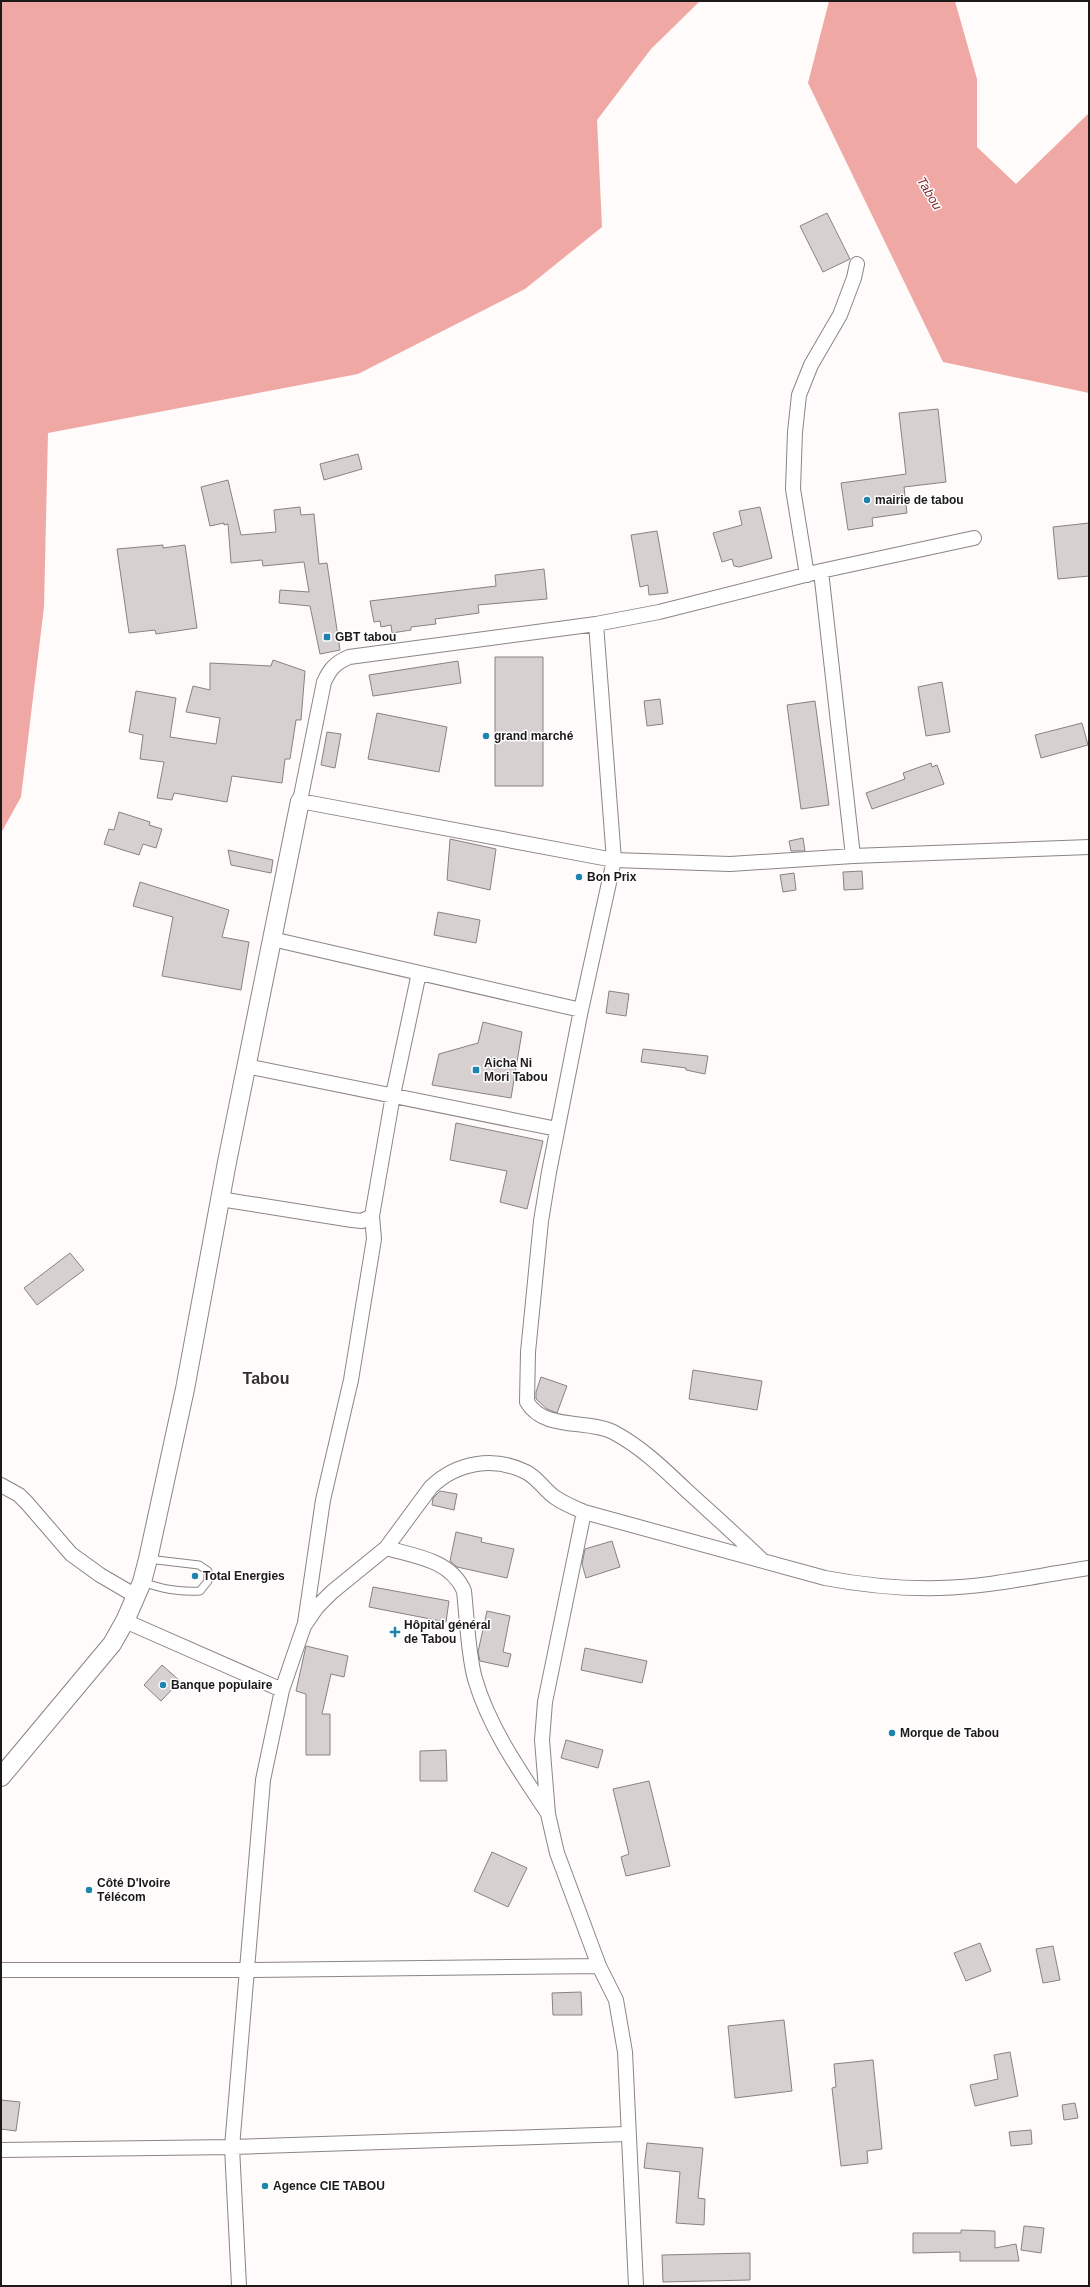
<svg xmlns="http://www.w3.org/2000/svg" width="1090" height="2287" font-family="Arial,sans-serif">
<style>
.water{fill:#f0a8a5}
.building{fill:#d6d0d0;stroke:#888382}
.lines{fill:none;stroke-linecap:round;stroke-linejoin:round}
.service-casing{stroke:#8b8584;stroke-width:9}
.minor-casing{stroke:#8b8584;stroke-width:16}
.tertiary-casing{stroke:#8b8584;stroke-width:20}
.service{stroke:#fff;stroke-width:7}
.minor{stroke:#fff;stroke-width:14}
.tertiary{stroke:#fff;stroke-width:18}
.poi-dot{fill:#1e83ad;stroke:#fff;stroke-width:1.5}
.labels{text-anchor:middle;stroke-width:3;stroke-linejoin:round;paint-order:stroke}
.poi-label{font-size:12px;font-weight:bold;fill:#1c1919;stroke:#fff;text-anchor:start}
.water-label{font-size:13px;font-style:italic;fill:#7f2b2e;stroke:#fff}
.district-label{font-size:16px;font-weight:bold;fill:#322e2d;stroke:#fff}
</style>
<rect width="100%" height="100%" fill="#fefbfa"/>
<!-- water -->
<path class="water" d="M 1,1 L 700,1 L 651,49 L 597,120 L 602,227 L 525,289 L 358,374 L 48,433 L 44,607 L 21,797 L 1,833 Z
M 829,1 L 955,1 L 977,79 L 977,147 L 1016,184 L 1089,113 L 1089,393 L 943,362 L 808,83 Z"/>
<!-- building -->
<path class="building" d="M 827,213 L 850,259 L 823,272 L 800,226 Z
M 938,409 L 946,482 L 904,487 L 907,513 L 872,518 L 873,526 L 848,530 L 841,483 L 906,474 L 899,413 Z
M 358,454 L 362,469 L 324,480 L 320,464 Z
M 228,480 L 241,535 L 276,532 L 274,510 L 300,507 L 301,515 L 314,514 L 319,564 L 327,563 L 340,650 L 320,654 L 310,606 L 279,603 L 280,590 L 309,592 L 304,562 L 263,566 L 262,560 L 231,563 L 228,524 L 224,525 L 224,523 L 210,526 L 201,487 Z
M 760,507 L 772,558 L 739,567 L 734,566 L 732,559 L 722,562 L 713,533 L 742,525 L 739,511 Z
M 1089,523 L 1089,576 L 1058,579 L 1053,527 Z
M 657,531 L 668,593 L 649,595 L 648,585 L 640,587 L 631,535 Z
M 163,545 L 163,548 L 185,545 L 197,628 L 156,634 L 155,630 L 129,633 L 117,549 Z
M 544,569 L 547,599 L 478,605 L 479,613 L 435,619 L 436,624 L 411,627 L 411,630 L 392,633 L 391,625 L 381,627 L 380,621 L 374,622 L 370,601 L 496,586 L 495,575 Z
M 495,657 L 543,657 L 543,786 L 495,786 Z
M 273,660 L 305,671 L 301,720 L 296,720 L 290,759 L 285,759 L 282,783 L 232,776 L 227,802 L 174,793 L 172,800 L 157,798 L 164,762 L 140,759 L 143,735 L 129,732 L 136,691 L 176,698 L 170,737 L 216,744 L 220,718 L 186,712 L 193,686 L 210,690 L 210,663 L 271,666 Z
M 458,661 L 461,683 L 373,696 L 369,675 Z
M 942,682 L 950,732 L 926,736 L 918,687 Z
M 660,699 L 663,724 L 647,726 L 644,701 Z
M 815,701 L 829,805 L 801,809 L 787,705 Z
M 377,713 L 447,727 L 439,772 L 368,759 Z
M 1082,723 L 1088,745 L 1041,758 L 1035,735 Z
M 327,732 L 341,734 L 335,768 L 321,765 Z
M 931,763 L 932,767 L 937,765 L 944,784 L 872,809 L 866,793 L 905,779 L 903,773 Z
M 119,812 L 150,822 L 149,825 L 162,829 L 156,848 L 143,844 L 139,855 L 104,844 L 109,829 L 114,830 Z
M 803,838 L 805,851 L 791,851 L 789,841 Z
M 450,839 L 496,849 L 490,890 L 447,880 Z
M 228,850 L 273,860 L 271,873 L 231,865 Z
M 862,871 L 863,889 L 844,890 L 843,872 Z
M 794,873 L 796,890 L 783,892 L 780,875 Z
M 140,882 L 229,910 L 222,937 L 249,942 L 241,990 L 162,976 L 173,917 L 133,906 Z
M 438,912 L 480,920 L 476,943 L 434,935 Z
M 609,991 L 629,994 L 626,1016 L 606,1013 Z
M 483,1022 L 522,1032 L 511,1098 L 432,1085 L 439,1054 L 478,1043 Z
M 643,1049 L 708,1056 L 705,1074 L 686,1070 L 686,1068 L 641,1062 Z
M 456,1123 L 543,1141 L 527,1209 L 500,1202 L 507,1171 L 450,1160 Z
M 70,1253 L 84,1270 L 37,1305 L 24,1288 Z
M 693,1370 L 762,1381 L 757,1410 L 689,1399 Z
M 541,1377 L 567,1386 L 557,1413 L 547,1409 L 536,1399 L 536,1392 Z
M 440,1491 L 457,1494 L 454,1510 L 432,1505 L 433,1498 Z
M 456,1532 L 482,1538 L 481,1542 L 514,1549 L 507,1578 L 457,1567 L 450,1561 Z
M 612,1541 L 620,1567 L 586,1578 L 582,1564 L 585,1549 Z
M 373,1587 L 449,1601 L 446,1622 L 369,1607 Z
M 487,1611 L 510,1616 L 503,1652 L 511,1654 L 508,1667 L 480,1661 L 478,1652 Z
M 306,1646 L 348,1656 L 344,1677 L 331,1674 L 322,1714 L 330,1714 L 330,1755 L 306,1755 L 306,1694 L 296,1691 Z
M 585,1648 L 647,1661 L 642,1683 L 581,1670 Z
M 162,1665 L 180,1681 L 161,1701 L 144,1685 Z
M 566,1740 L 603,1750 L 598,1768 L 561,1758 Z
M 446,1750 L 447,1781 L 420,1781 L 420,1751 Z
M 649,1781 L 670,1866 L 626,1876 L 621,1857 L 629,1854 L 613,1789 Z
M 492,1852 L 527,1868 L 508,1907 L 474,1891 Z
M 980,1943 L 991,1971 L 966,1981 L 954,1953 Z
M 1053,1946 L 1060,1980 L 1043,1983 L 1036,1949 Z
M 581,1992 L 582,2015 L 553,2015 L 552,1993 Z
M 784,2020 L 792,2091 L 735,2098 L 728,2026 Z
M 1010,2052 L 1018,2096 L 975,2106 L 970,2085 L 998,2079 L 994,2055 Z
M 873,2060 L 882,2149 L 867,2151 L 868,2163 L 841,2166 L 832,2088 L 836,2087 L 834,2064 Z
M 1,2100 L 20,2102 L 16,2131 L 1,2129 Z
M 1075,2103 L 1078,2118 L 1064,2120 L 1062,2105 Z
M 1031,2130 L 1032,2144 L 1011,2146 L 1009,2132 Z
M 647,2143 L 703,2148 L 698,2198 L 705,2199 L 704,2225 L 676,2223 L 680,2172 L 644,2168 Z
M 1024,2226 L 1044,2228 L 1041,2253 L 1021,2250 Z
M 961,2230 L 995,2231 L 995,2248 L 1016,2244 L 1019,2261 L 960,2261 L 960,2252 L 913,2253 L 913,2233 L 961,2233 Z
M 750,2253 L 750,2280 L 663,2282 L 662,2255 Z"/>
<g class="lines">
<defs>
<path id="service" d="M 142,1582 C 163,1589 177,1592 200,1591 L 208,1581 L 208,1571 L 199,1565 L 148,1559"/>
<path id="minor" d="M 974,538 L 821,571 L 659,612 L 596,624 L 349,657 C 335,663 330,669 324,682 L 300,801 L 614,860 L 730,864 L 853,856 L 1089,847
M 821,571 L 853,856
M 807,575 L 793,489 L 795,432 L 799,395 L 811,365 L 840,315 L 854,278 L 857,264
M 596,624 L 614,860 L 581,1010 L 549,1172 L 541,1221 L 528,1352 L 527,1402 C 544,1431 587,1419 613,1432 C 640,1446 663,1468 685,1489 C 710,1512 736,1535 761,1559
M 272,939 L 581,1010
M 246,1066 L 557,1129
M 220,1199 L 352,1220 L 362,1221 L 372,1216 L 393,1095 L 419,973
M 1,1485 L 19,1495 L 27,1503 L 71,1554 L 100,1575 L 136,1596
M 584,1512 L 545,1702 L 542,1740 L 548,1814 L 557,1853 L 599,1966 L 616,2000 L 625,2052 L 636,2286
M 386,1548 C 415,1556 451,1560 464,1591 C 467,1618 468,1654 475,1679 C 489,1727 519,1770 547,1812
M 125,1621 L 282,1690
M 305,1623 L 323,1500 L 351,1380 L 374,1239 L 372,1216
M 1,1970 L 246,1970 L 599,1966
M 1,2150 L 232,2147 L 627,2134
M 239,2286 L 232,2147 L 263,1780 L 282,1690 L 304,1626 L 317,1607 L 332,1592 L 386,1548 L 431,1487 C 457,1462 494,1456 526,1472 C 538,1478 545,1491 556,1498 C 565,1504 575,1508 584,1512 L 825,1578 C 862,1585 902,1589 940,1588 C 990,1587 1040,1575 1089,1568"/>
<path id="tertiary" d="M 1,1777 L 112,1644 L 125,1621 L 142,1582 L 148,1559 L 185,1389 L 227,1162 L 300,801"/>
</defs>
<!-- service casing -->
<use href="#service" class="service-casing"/>
<!-- minor casing -->
<use href="#minor" class="minor-casing"/>
<!-- tertiary casing -->
<use href="#tertiary" class="tertiary-casing"/>
<!-- service -->
<use href="#service" class="service"/>
<!-- minor -->
<use href="#minor" class="minor"/>
<!-- tertiary -->
<use href="#tertiary" class="tertiary"/>
</g>
<!-- markers -->
<g class="poi-dot">
<circle cx="867" cy="500" r="4"/>
<rect x="323" y="633" width="8" height="8" rx="2"/>
<circle cx="486" cy="736" r="4"/>
<circle cx="579" cy="877" r="4"/>
<rect x="472" y="1066" width="8" height="8" rx="2"/>
<circle cx="195" cy="1576" r="4"/>
<path d="M393 1626h4v4h4v4h-4v4h-4v-4h-4v-4h4z"/>
<circle cx="163" cy="1685" r="4"/>
<circle cx="892" cy="1733" r="4"/>
<circle cx="89" cy="1890" r="4"/>
<circle cx="265" cy="2186" r="4"/>
</g>
<g class="labels">
<!-- poi labels -->
<g class="poi-label">
<text x="875" y="504">mairie de tabou</text>
<text x="335" y="641">GBT tabou</text>
<text x="494" y="740">grand marché</text>
<text x="587" y="881">Bon Prix</text>
<text x="484" y="1067">Aicha Ni<tspan x="484" dy="14">Mori Tabou</tspan></text>
<text x="203" y="1580">Total Energies</text>
<text x="404" y="1629">Hôpital général<tspan x="404" dy="14">de Tabou</tspan></text>
<text x="171" y="1689">Banque populaire</text>
<text x="900" y="1737">Morque de Tabou</text>
<text x="97" y="1887">Côté D'Ivoire<tspan x="97" dy="14">Télécom</tspan></text>
<text x="273" y="2190">Agence CIE TABOU</text>
</g>
<!-- water labels -->
<g class="water-label">
<text transform="translate(930 193) rotate(59)" y="5">Tabou</text>
</g>
<!-- district labels -->
<g class="district-label">
<text x="266" y="1384">Tabou</text>
</g>
</g>
<!-- border -->
<rect width="1090" height="2287" fill="none" stroke="#1c1919" stroke-width="4"/>
</svg>
